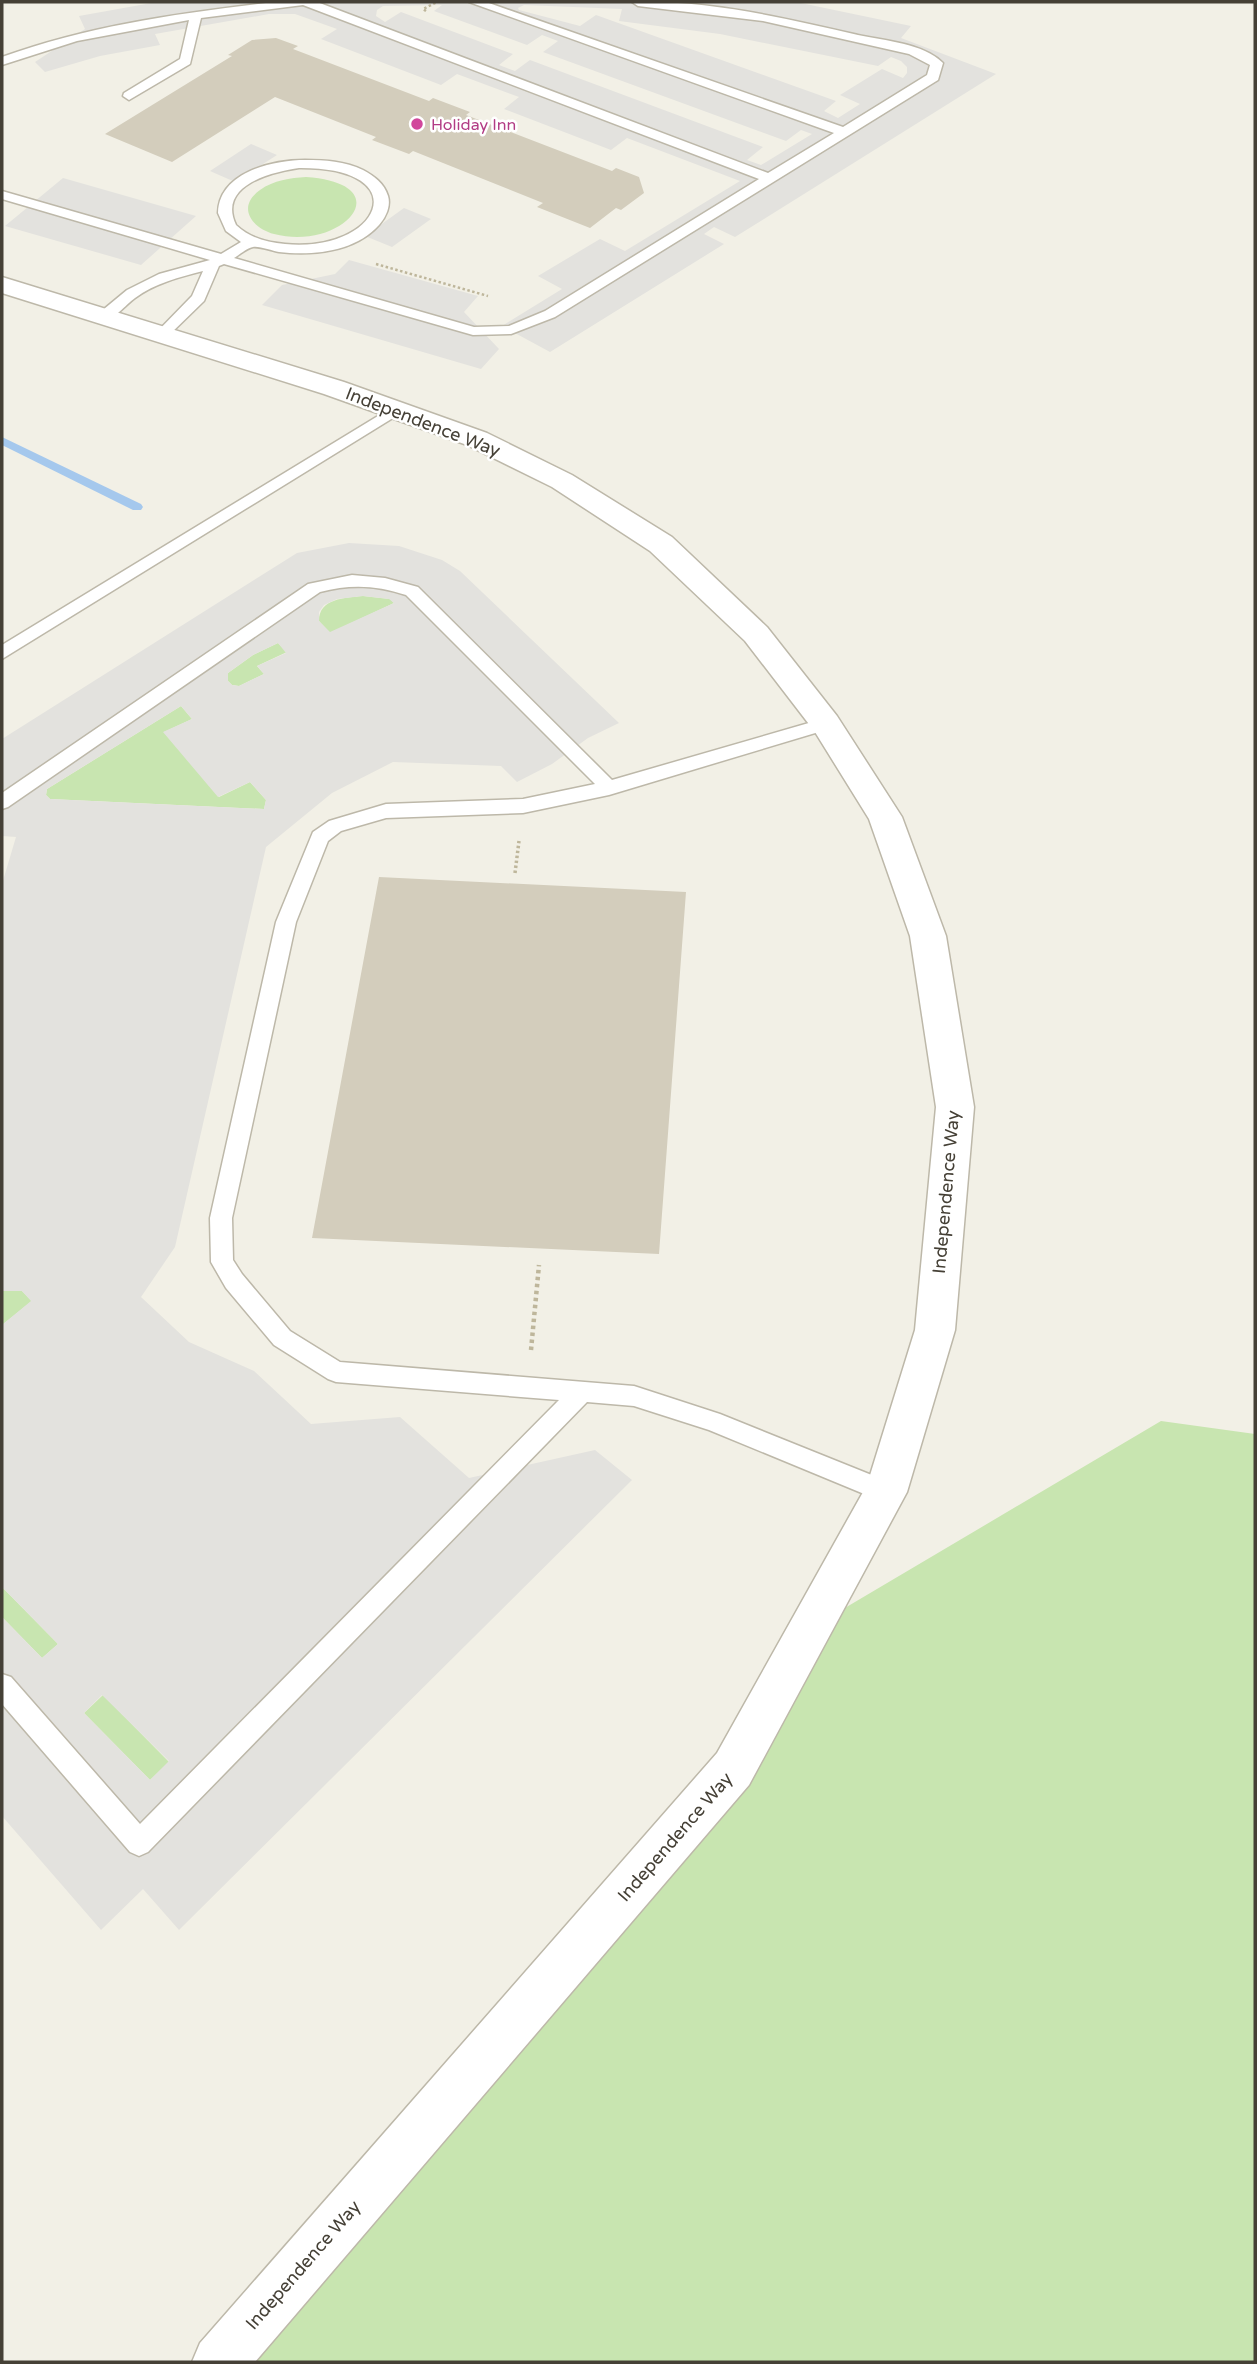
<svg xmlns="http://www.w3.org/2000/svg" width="1257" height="2364" font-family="'Varela Round',sans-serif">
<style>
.green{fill:#c8e5b0}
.parking{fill:#e3e2de;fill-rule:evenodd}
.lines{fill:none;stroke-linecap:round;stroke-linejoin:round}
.stream{fill:#a5c8ed;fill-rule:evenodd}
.building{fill:#d3cdbc}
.lane-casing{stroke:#bdb8a9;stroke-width:3}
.street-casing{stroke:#bdb8a9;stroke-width:3}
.path-far2{stroke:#beb69b;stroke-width:2.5;stroke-dasharray:2.5 2.5;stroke-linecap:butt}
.path-far1{stroke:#beb69b;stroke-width:3.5;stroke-dasharray:2.5 2.5;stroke-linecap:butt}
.path{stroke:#beb69b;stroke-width:4.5;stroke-dasharray:3.5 3.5;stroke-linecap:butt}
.lane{fill:#fff;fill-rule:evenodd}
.street{fill:#fff;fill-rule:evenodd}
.hotel-dot{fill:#d1479c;stroke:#fff;stroke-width:2.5}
.labels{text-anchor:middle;stroke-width:5;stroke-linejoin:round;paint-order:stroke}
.far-hotel-label{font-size:16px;fill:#b23c85;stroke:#fff;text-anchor:start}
.street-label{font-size:18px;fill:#454036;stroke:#fff}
</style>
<rect width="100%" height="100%" fill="#f2f0e6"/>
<!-- green -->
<path class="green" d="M 306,177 C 403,184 342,252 274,234 C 252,228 236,207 260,190 C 274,180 290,178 306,177 Z
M 363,596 L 390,599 L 394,603 L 330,633 L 319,621 C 319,598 345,598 363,596 Z
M 278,643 L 287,652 L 257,666 L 264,674 L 239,686 L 232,685 L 228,681 L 228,673 L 253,655 Z
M 181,706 L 192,719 L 164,732 L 219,797 L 250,782 L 266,800 L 264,809 L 50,799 L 46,795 L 47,789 Z
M 2,1291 L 22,1291 L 32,1301 L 2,1325 Z
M 1161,1421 L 1255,1434 L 1255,2362 L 225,2362 L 833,1615 Z
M 2,1587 L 58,1644 L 42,1658 L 2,1617 Z
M 103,1695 L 169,1762 L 150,1780 L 84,1713 Z"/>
<!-- parking -->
<path class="parking" d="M 157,2 L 796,2 L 911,26 L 901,38 L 996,74 L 735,237 L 714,227 L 704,234 L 724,244 L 550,352 L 502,326 L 562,289 L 538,276 L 600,239 L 625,251 L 740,181 L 627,138 L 611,150 L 504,109 L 519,97 L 457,74 L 441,85 L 321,39 L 337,29 L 295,14 L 269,14 L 155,34 L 160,45 L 100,56 L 45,72 L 35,62 L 85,29 L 79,16 ZM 442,5 L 434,11 L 527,45 L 542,35 L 558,41 L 543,52 L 786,141 L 801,130 L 812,134 L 761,165 L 747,160 L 763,147 L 530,60 L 515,71 L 499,65 L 513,54 L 401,12 L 385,22 L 376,16 L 377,10 L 383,6 ZM 524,5 L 622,9 L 619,21 L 720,34 L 878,66 L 891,57 L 901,61 L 907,67 L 907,73 L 903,78 L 882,69 L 840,95 L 860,104 L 838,118 L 824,111 L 836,101 L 596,15 L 580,26 L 519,10 L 518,8 Z
M 251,144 L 277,155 L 235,182 L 210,171 Z
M 63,178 L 196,216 L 141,265 L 5,226 Z
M 404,208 L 431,219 L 392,247 L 365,236 Z
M 349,260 L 478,296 L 464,312 L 499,349 L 481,369 L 262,305 L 282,285 L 335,274 Z
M 349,543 L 399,546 L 442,560 L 460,571 L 619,723 L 588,738 L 552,764 L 517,782 L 501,766 L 393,762 L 332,793 L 266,847 L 175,1247 L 141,1297 L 189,1342 L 254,1371 L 311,1424 L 400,1417 L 469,1478 L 595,1450 L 632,1480 L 179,1930 L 143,1889 L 101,1930 L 2,1816 L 2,1617 L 42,1658 L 58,1644 L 2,1587 L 2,1325 L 31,1301 L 22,1291 L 2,1291 L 2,884 L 16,837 L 2,836 L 2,739 L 297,553 ZM 363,596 L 389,599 L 394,603 L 330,632 L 319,621 L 319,612 L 324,605 L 337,599 ZM 278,643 L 286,653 L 257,666 L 264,674 L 239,686 L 232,685 L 228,681 L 228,673 L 253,655 ZM 181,706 L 192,719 L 163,732 L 218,797 L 250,782 L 266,800 L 264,809 L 50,799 L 46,795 L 47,789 ZM 102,1695 L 169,1761 L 150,1780 L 84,1713 Z"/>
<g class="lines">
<!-- stream -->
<path class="stream" d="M 2,437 L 141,504 L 143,507 L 141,510 L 133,510 L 2,445 Z"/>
</g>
<!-- building -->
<path class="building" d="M 276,38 L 298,46 L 293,49 L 429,101 L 433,98 L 470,112 L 466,115 L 612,171 L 616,168 L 639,177 L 644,193 L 621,210 L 616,208 L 590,228 L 537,207 L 543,203 L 413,151 L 409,154 L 372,140 L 376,137 L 275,97 L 172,162 L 105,134 L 232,56 L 228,55 L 252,40 Z
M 379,877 L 686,892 L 659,1254 L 312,1238 Z"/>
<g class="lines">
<defs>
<path id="lane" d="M 274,2 L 317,2 L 768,173 L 834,133 L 469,2 L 486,2 L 843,127 L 927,75 L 930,65 L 909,54 L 763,21 L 638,6 L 632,2 C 708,0 785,18 858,35 C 885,41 923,43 943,63 L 938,80 L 555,317 L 511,334 L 473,335 L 224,264 L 219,266 L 204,301 L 166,338 L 161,339 L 154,335 L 192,296 L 203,271 C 180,277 155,283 135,298 C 124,306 112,323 98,320 L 96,317 L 98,314 L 127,290 L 159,274 L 210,260 L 2,199 L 2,191 L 221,254 L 241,242 L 226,231 L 218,213 C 219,172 273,160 305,160 C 325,160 345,161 363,170 C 374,176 384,183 388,196 C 391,206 386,217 379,225 C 355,252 312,256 279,252 C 272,251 260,246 253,247 C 247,248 239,255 234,258 L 474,327 L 509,326 L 545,311 L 759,179 L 303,5 L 201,18 L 190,64 L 129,100 L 123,96 L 124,93 L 180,59 L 189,20 L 77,41 L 2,65 L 2,57 C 90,25 181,13 274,2 ZM 299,168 C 418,167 381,253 285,244 C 266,242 250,238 236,225 C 217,185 272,172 299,168 Z
M 396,405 L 404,410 L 401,413 L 2,659 L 2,645 Z
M 352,575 L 385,578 L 418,587 L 612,780 L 826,718 L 835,724 L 832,728 L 609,795 L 523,813 L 386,818 L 341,831 L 328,841 L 296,922 L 232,1218 L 233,1260 L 242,1274 L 290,1331 L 340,1362 L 634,1386 L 720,1414 L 894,1484 L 898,1492 L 894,1500 L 886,1503 L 709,1430 L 634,1406 L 587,1402 L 148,1852 L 139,1856 L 130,1852 L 2,1704 L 2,1674 L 11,1677 L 140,1824 L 559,1400 L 336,1382 L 328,1379 L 274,1345 L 226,1288 L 211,1262 L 210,1218 L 276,922 L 313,832 L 329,821 L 386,804 L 523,799 L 595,784 L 406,595 C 376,585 350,584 320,592 L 8,807 L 2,809 L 2,793 L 308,584 Z"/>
<path id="street" d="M 2,277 L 344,382 L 487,433 L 572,475 L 672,537 L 767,627 L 837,716 L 902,817 L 946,936 L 974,1107 L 955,1330 L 907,1492 L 749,1785 L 255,2362 L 192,2362 L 200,2343 L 717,1753 L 867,1485 L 915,1330 L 936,1107 L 910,936 L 869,819 L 815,732 L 745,641 L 650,551 L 552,487 L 467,445 L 324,394 L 2,293 Z"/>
</defs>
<!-- lane casing -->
<use href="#lane" class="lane-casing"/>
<!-- street casing -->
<use href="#street" class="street-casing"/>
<!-- path-far2 -->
<path class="path-far2" d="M 426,11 L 423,9 L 437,2
M 376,264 L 488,296"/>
<!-- path-far1 -->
<path class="path-far1" d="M 515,873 L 519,841"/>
<!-- path -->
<path class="path" d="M 531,1350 L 539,1265"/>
<!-- lane -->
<use href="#lane" class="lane"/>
<!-- street -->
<use href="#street" class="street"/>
</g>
<!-- markers -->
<circle class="hotel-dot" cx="417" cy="124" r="7"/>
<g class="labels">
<!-- far-hotel labels -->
<g class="far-hotel-label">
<text x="431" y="130">Holiday Inn</text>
</g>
<!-- street labels -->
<g class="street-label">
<text transform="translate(423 422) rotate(21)" y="6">Independence Way</text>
<text transform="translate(946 1192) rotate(-85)" y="6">Independence Way</text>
<text transform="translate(675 1837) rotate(-49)" y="6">Independence Way</text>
<text transform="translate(303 2265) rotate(-49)" y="6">Independence Way</text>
</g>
</g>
<!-- border -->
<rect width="1257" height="2364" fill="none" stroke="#454036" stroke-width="7"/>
</svg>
